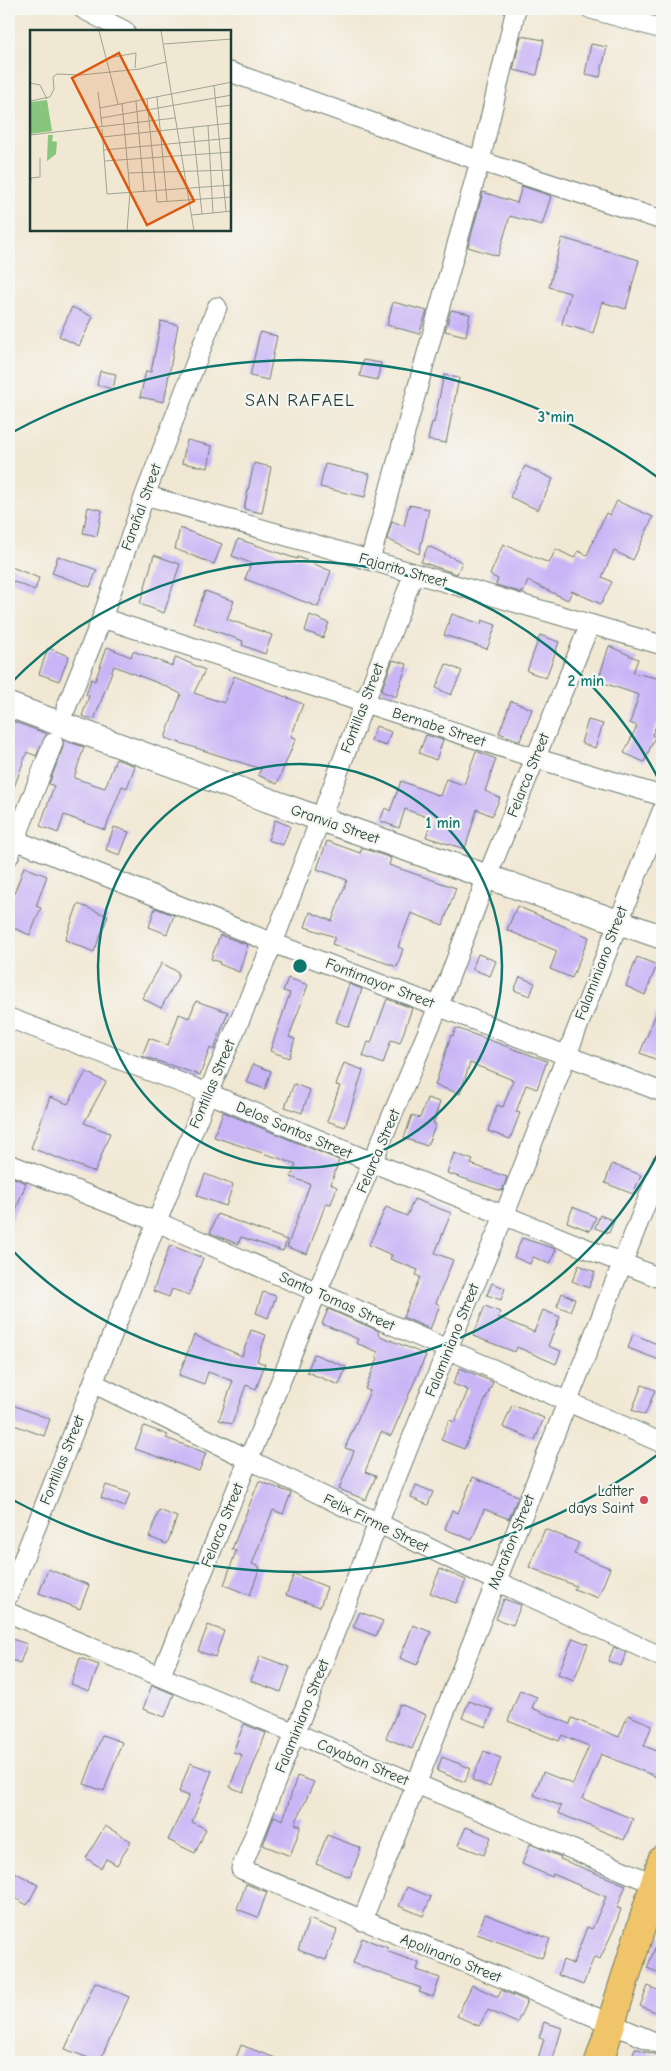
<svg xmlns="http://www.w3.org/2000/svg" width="671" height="2071" font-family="'Comic Neue',sans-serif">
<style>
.building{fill:#c9b5f6}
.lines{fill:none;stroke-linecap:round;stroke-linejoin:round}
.minor-casing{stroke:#68796c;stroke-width:21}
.tertiary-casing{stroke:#68796c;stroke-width:26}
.primary-casing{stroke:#68796c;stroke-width:30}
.minor{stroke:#fff;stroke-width:19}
.tertiary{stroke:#fff;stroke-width:24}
.primary{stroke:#f0c469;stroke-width:28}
.ring{fill:none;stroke:#0f766e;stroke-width:2.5}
.poi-dot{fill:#d1495b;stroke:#f6f6f2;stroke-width:2}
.labels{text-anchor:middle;stroke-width:4.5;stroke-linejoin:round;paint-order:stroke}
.street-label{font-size:15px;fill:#1f3d34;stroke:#f6f6f2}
.poi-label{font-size:15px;fill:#1f3d34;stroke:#f6f6f2;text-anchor:end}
.quarter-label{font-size:18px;letter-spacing:1px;fill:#1f3d34;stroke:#f6f6f2}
.inset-road{fill:none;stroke:#9da494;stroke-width:1}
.view{fill:#de580e;fill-opacity:0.15;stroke:#de580e;stroke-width:2.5}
.inset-edge{fill:none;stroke:#1f3d34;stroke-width:2.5}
.centre{fill:#0f766e;stroke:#f6f6f2;stroke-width:2.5}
.ring-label{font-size:15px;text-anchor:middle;font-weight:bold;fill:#0f766e;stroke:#f6f6f2;stroke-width:4.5;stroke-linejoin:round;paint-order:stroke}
</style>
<rect width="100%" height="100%" fill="#f6f6f2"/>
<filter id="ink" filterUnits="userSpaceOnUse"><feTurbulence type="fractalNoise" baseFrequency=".02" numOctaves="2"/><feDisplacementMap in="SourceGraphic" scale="10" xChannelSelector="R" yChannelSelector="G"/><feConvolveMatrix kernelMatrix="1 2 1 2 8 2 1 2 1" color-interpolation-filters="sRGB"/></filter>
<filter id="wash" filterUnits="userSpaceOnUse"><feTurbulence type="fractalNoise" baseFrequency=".0096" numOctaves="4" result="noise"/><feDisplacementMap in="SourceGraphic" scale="20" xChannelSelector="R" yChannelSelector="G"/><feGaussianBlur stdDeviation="1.12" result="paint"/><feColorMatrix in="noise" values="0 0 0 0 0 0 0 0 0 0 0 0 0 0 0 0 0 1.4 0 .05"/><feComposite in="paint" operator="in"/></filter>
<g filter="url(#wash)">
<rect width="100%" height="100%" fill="#f1e8d4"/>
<g id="blocks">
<!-- building -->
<path class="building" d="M 521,36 L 544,40 L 537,75 L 513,70 Z
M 591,44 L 607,47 L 600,77 L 585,74 Z
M 522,186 L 551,196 L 542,225 L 510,216 L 498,256 L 468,247 L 483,192 L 517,203 Z
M 562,238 L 639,260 L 626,309 L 602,302 L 593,333 L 562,324 L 570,293 L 549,287 Z
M 393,302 L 427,311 L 419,334 L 387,325 Z
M 72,307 L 93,317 L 79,346 L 59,336 Z
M 451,310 L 470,314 L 466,336 L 445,331 Z
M 161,321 L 178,325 L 164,402 L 140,397 L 146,371 L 151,372 Z
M 260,332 L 277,336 L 268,380 L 250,376 Z
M 363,360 L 381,363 L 377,380 L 360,376 Z
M 100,371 L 116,374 L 113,389 L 97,385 Z
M 444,375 L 459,378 L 446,443 L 428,440 L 432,422 L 434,423 Z
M 187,440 L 212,446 L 208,468 L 182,463 Z
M 254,463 L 271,467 L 262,513 L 244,509 Z
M 325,464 L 370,474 L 365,497 L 320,487 Z
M 525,466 L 553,479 L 538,510 L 510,497 Z
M 617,501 L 653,517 L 633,560 L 614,551 L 602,577 L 612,582 L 601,604 L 572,591 L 568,600 L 528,581 L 523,593 L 496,585 L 498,579 L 490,575 L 503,544 L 549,563 L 556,549 L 574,558 L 578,551 L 587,555 L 606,513 L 610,515 Z
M 409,505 L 429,509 L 419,554 L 387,539 L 392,521 L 404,526 Z
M 88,507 L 102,510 L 97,536 L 83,533 Z
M 180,528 L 222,544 L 214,564 L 175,549 Z
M 238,539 L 297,559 L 298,557 L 331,571 L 318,607 L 245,579 L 251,563 L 232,556 Z
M 428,546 L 462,562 L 457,574 L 421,562 Z
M 154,555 L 180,564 L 164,613 L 140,604 Z
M 58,556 L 97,570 L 90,587 L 52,573 Z
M 9,566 L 39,578 L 35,590 L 9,580 Z
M 205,591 L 234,601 L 227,619 L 272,635 L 265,654 L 242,645 L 243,641 L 193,623 Z
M 452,614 L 481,624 L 482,620 L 496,625 L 487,649 L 444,635 Z
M 310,615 L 329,623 L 323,638 L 305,631 Z
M 540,635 L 559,642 L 546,678 L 527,671 Z
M 609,646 L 638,659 L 633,673 L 662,679 L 662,713 L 652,735 L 655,737 L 644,762 L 624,753 L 637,726 L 630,723 L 639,695 L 598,681 Z
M 107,647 L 131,657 L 133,651 L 172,666 L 176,657 L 205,670 L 194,693 L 224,703 L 234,676 L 303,704 L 291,737 L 296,738 L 277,784 L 258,775 L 261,769 L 165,738 L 181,694 L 163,685 L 114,666 L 94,720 L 82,716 L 89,696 L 86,695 L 91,679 L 95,681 Z
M 48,648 L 69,656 L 59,681 L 39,674 Z
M 393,660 L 407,664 L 396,697 L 381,691 Z
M 446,664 L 462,671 L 451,695 L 436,688 Z
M 511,701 L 532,709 L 520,741 L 499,733 Z
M 9,720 L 47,734 L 36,756 L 27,752 L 10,798 Z
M 588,720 L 603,724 L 595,748 L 581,743 Z
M 376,726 L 391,732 L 386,746 L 371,741 Z
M 426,735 L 443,740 L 436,760 L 419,753 Z
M 63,740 L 84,747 L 74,778 L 105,788 L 116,759 L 135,766 L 127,788 L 122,786 L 105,830 L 64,815 L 58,833 L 40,826 L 54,786 L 49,784 L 63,747 Z
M 476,751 L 496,759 L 485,791 L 500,798 L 492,816 L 477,809 L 465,849 L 426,837 L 432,819 L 405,809 L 399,828 L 380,821 L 385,808 L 390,811 L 401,781 L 440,796 L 446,779 L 464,785 Z
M 275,820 L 290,826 L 283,845 L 268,840 Z
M 114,827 L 129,832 L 120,855 L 106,850 Z
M 327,841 L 360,853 L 362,848 L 391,858 L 389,865 L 456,888 L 443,925 L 411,913 L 398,947 L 403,949 L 397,967 L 332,944 L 335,937 L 305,927 L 310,912 L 332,921 L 347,880 L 317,869 Z
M 24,867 L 47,876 L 36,906 L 41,908 L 30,935 L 9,926 L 9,907 Z
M 78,904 L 108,916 L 94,952 L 65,940 Z
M 517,906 L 589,937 L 572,978 L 550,969 L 557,951 L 507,930 Z
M 155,908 L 174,915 L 167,934 L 149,927 Z
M 220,935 L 248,945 L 239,972 L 219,964 L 220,962 L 211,959 Z
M 478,954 L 496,961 L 490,976 L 472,969 Z
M 637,957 L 657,965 L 645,995 L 626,986 Z
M 162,963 L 178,972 L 178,977 L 161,1008 L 142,998 Z
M 520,977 L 535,983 L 530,996 L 514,990 Z
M 288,978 L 308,985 L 289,1037 L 295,1039 L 289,1058 L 270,1051 L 290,993 L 283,991 Z
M 349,984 L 362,989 L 349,1027 L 336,1022 Z
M 387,999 L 412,1008 L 400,1043 L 391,1040 L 383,1064 L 363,1056 L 368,1042 L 371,1043 Z
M 662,999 L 662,1062 L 640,1053 Z
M 196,1001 L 228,1012 L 214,1050 L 210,1048 L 200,1075 L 142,1056 L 149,1038 L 168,1045 L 179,1014 L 189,1018 Z
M 456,1028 L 547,1061 L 537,1089 L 526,1085 L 516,1112 L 520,1113 L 510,1139 L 488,1131 L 497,1105 L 503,1107 L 513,1080 L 470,1063 L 460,1094 L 435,1085 L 451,1035 L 453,1036 Z
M 344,1063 L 363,1070 L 345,1127 L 327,1121 L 340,1086 L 336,1085 Z
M 253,1064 L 271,1071 L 265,1089 L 246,1082 Z
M 86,1072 L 106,1082 L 84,1123 L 110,1133 L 95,1172 L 31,1148 L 50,1097 L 68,1104 Z
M 294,1084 L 310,1090 L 302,1113 L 285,1107 Z
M 427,1098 L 440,1102 L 433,1123 L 436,1124 L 427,1146 L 404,1138 L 412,1115 L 420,1118 Z
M 223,1112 L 339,1160 L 331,1184 L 337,1187 L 331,1204 L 326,1203 L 307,1254 L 287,1247 L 310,1184 L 291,1177 L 296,1164 L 214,1137 Z
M 454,1153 L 473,1160 L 471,1164 L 507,1177 L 502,1191 L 447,1173 Z
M 612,1164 L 641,1175 L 633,1194 L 605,1183 Z
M 205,1174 L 233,1185 L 226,1206 L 197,1196 Z
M 9,1176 L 26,1183 L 10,1226 L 9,1226 Z
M 414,1199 L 451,1213 L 435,1253 L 453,1260 L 436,1303 L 440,1305 L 430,1329 L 403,1317 L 420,1277 L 416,1275 L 418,1270 L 390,1259 L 392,1255 L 369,1245 L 386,1207 L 407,1216 Z
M 573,1207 L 596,1217 L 590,1231 L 567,1222 Z
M 217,1214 L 287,1240 L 283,1251 L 241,1237 L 238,1244 L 210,1233 Z
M 600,1215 L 614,1221 L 609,1233 L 595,1228 Z
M 522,1238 L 556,1249 L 550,1264 L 533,1257 L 530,1264 L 514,1257 Z
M 170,1245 L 203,1258 L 189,1295 L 172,1289 L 169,1297 L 153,1291 Z
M 579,1265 L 595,1272 L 589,1288 L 572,1281 Z
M 492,1283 L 505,1288 L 501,1300 L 487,1295 Z
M 263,1292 L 276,1296 L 268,1318 L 256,1313 Z
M 562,1293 L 575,1299 L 570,1311 L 557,1306 Z
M 485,1306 L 500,1312 L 498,1317 L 534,1332 L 543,1310 L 560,1317 L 548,1346 L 561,1351 L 556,1364 L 517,1347 L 515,1352 L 473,1336 Z
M 328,1309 L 379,1331 L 378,1335 L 426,1355 L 391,1436 L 381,1432 L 365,1472 L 376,1476 L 366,1500 L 339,1489 L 354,1451 L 345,1448 L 370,1391 L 365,1389 L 378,1358 L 376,1357 L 378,1352 L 356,1343 L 358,1339 L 322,1324 Z
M 251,1330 L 266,1335 L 257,1361 L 265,1364 L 256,1389 L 246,1385 L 232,1424 L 219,1420 L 233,1381 L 208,1372 L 204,1384 L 179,1375 L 194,1335 L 242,1356 Z
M 633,1334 L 662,1346 L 662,1361 L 628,1348 Z
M 314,1354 L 346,1367 L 339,1385 L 307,1372 Z
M 460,1368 L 493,1382 L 464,1449 L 441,1440 L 449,1420 L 455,1422 L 468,1390 L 453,1384 Z
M 642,1385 L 655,1390 L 645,1415 L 632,1410 Z
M 512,1405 L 544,1418 L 535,1440 L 503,1427 Z
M 15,1406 L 50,1419 L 44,1436 L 9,1423 Z
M 144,1426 L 168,1435 L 166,1438 L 206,1453 L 199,1471 L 135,1449 Z
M 473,1477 L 518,1496 L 509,1519 L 484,1509 L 472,1540 L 445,1529 L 452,1510 L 458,1513 Z
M 259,1481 L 291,1493 L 283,1514 L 273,1510 L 252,1564 L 260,1567 L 250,1595 L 224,1585 L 236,1551 L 232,1549 Z
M 106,1485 L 130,1493 L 125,1507 L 101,1498 Z
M 416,1485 L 433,1492 L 428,1505 L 411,1498 Z
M 159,1510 L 177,1517 L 167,1544 L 149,1537 Z
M 545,1529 L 579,1543 L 574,1554 L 610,1568 L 598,1598 L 574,1589 L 576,1586 L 529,1567 Z
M 48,1569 L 89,1585 L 80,1609 L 39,1593 Z
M 440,1569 L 466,1580 L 456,1603 L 430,1593 Z
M 294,1574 L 327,1587 L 320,1607 L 286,1595 Z
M 504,1599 L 521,1605 L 513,1625 L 496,1619 Z
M 360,1612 L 383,1621 L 376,1636 L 353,1627 Z
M 208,1625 L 224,1631 L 215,1657 L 198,1651 Z
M 413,1625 L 431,1632 L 417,1665 L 400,1658 Z
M 9,1638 L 27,1644 L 20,1663 L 9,1659 Z
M 573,1638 L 588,1644 L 574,1680 L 558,1674 Z
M 614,1647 L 626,1653 L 621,1666 L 608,1661 Z
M 260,1656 L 290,1667 L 281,1692 L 251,1681 Z
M 80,1658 L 99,1665 L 89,1691 L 71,1684 Z
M 152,1685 L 174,1694 L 165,1717 L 143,1709 Z
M 520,1690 L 537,1697 L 532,1708 L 570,1724 L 572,1718 L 619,1737 L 628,1715 L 652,1725 L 644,1746 L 662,1753 L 662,1779 L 601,1754 L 583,1799 L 633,1819 L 624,1840 L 558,1813 L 561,1806 L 534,1795 L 543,1772 L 573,1784 L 589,1746 L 562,1735 L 559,1741 L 508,1721 Z
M 469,1701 L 493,1710 L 486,1727 L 462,1718 Z
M 400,1704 L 426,1715 L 412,1749 L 386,1738 Z
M 244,1724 L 266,1733 L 243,1792 L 230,1787 L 242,1755 L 233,1752 Z
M 102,1735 L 122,1742 L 104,1791 L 84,1784 Z
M 484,1751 L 501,1758 L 490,1787 L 472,1780 Z
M 442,1757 L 470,1768 L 465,1782 L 437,1771 Z
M 190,1763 L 212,1771 L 192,1822 L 206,1829 L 195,1853 L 168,1840 L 189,1796 L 179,1792 Z
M 297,1776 L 314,1782 L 295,1824 L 301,1826 L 290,1856 L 263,1845 L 274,1816 L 283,1820 Z
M 105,1826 L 131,1841 L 117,1865 L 106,1859 L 101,1868 L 86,1858 Z
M 466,1827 L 491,1837 L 484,1855 L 458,1845 Z
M 327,1835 L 361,1848 L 350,1877 L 316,1864 Z
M 530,1844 L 561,1857 L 560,1859 L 626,1885 L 617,1908 L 621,1909 L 614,1929 L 600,1959 L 594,1957 L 583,1985 L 558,1975 L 563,1960 L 573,1964 L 587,1927 L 592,1929 L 606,1897 L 553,1874 L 552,1877 L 522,1864 Z
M 9,1869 L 38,1885 L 27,1905 L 9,1895 Z
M 246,1884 L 267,1892 L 258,1917 L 237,1909 Z
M 407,1887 L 431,1897 L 423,1916 L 399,1906 Z
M 485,1914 L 550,1939 L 542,1958 L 477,1934 Z
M 309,1919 L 337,1930 L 326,1960 L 298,1950 Z
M 662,1931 L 662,1974 L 647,1968 Z
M 362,1938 L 388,1948 L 386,1951 L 419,1963 L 417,1970 L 440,1978 L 433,1997 L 419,1992 L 421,1988 L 353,1963 Z
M 95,1982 L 129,1997 L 99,2062 L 65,2049 Z
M 472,1985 L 498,1997 L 501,1990 L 527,2001 L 517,2023 L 488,2010 L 479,2026 L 457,2016 Z
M 648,1986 L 662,1992 L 662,2002 L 658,2013 L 640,2006 Z
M 544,2022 L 562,2028 L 552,2062 L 537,2062 L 544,2039 L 539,2038 Z
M 241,2045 L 283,2061 L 282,2062 L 247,2062 L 236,2058 Z
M 635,2048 L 662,2057 L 662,2062 L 630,2062 Z"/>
</g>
</g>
<g filter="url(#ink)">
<use href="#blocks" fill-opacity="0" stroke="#68796c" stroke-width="1"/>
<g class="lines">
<defs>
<path id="minor" d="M 83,9 L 125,31
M 591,9 L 662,29
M 230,72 L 480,161 L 662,220
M 145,495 L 662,645
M 370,560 L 480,161 L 516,9
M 102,618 L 535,758 L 662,796
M 66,708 L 102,618 L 145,495 L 217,307
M 662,811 L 504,1216 L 447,1350 L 241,1869 L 662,2045
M 15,840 L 273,943 L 662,1092
M 9,856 L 53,743
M 9,1018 L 208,1093 L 374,1163 L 662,1279
M 9,1164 L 157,1222 L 662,1443
M 93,1383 L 496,1581 L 662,1657
M 9,1595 L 208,1093 L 273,943 L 414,573
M 9,1613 L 662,1887
M 160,1677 L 317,1292 L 439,1005 L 487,877 L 590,624
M 362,1921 L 662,1163"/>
<path id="tertiary" d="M 9,705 L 320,819 L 662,937"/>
<path id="primary" d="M 599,2062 L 662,1860"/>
</defs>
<!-- minor casing -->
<use href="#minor" class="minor-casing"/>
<!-- tertiary casing -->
<use href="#tertiary" class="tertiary-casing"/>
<!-- primary casing -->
<use href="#primary" class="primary-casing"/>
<!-- minor -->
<use href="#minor" class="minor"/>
<!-- tertiary -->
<use href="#tertiary" class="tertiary"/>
<!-- primary -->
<use href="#primary" class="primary"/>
</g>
</g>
<!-- distance rings -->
<g class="ring">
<circle cx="300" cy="966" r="202"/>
<path d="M662 1146A404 404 0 0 1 9 1247M9 685A404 404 0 0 1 662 786"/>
<path d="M660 1453A606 606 0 0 1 11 1499M11 433A606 606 0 0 1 660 479"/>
</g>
<!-- markers -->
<circle class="poi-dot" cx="644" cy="1500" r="5"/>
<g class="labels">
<!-- street labels -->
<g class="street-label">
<text transform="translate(141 507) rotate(-70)" y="5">Farañal Street</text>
<text transform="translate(403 570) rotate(16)" y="5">Fajarito Street</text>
<text transform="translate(362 708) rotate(-69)" y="5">Fontillas Street</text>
<text transform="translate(439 727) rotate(18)" y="5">Bernabe Street</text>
<text transform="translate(528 775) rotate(-68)" y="5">Felarca Street</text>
<text transform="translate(335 824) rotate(19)" y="5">Granvia Street</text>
<text transform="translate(601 963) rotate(-69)" y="5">Falaminiano Street</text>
<text transform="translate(380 983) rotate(21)" y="5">Fontimayor Street</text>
<text transform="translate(212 1084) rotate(-67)" y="5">Fontillas Street</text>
<text transform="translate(294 1130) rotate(23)" y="5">Delos Santos Street</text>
<text transform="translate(378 1151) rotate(-67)" y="5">Felarca Street</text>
<text transform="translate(337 1301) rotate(24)" y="5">Santo Tomas Street</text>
<text transform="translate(452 1340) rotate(-68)" y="5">Falaminiano Street</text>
<text transform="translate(62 1460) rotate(-68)" y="5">Fontillas Street</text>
<text transform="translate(376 1523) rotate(26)" y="5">Felix Firme Street</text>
<text transform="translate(222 1525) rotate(-68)" y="5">Felarca Street</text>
<text transform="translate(511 1542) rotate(-68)" y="5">Marañon Street</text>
<text transform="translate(302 1716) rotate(-68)" y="5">Falaminiano Street</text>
<text transform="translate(363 1762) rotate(23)" y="5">Cayaban Street</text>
<text transform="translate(451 1958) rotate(22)" y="5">Apolinario Street</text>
</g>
<!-- poi labels -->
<g class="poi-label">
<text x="634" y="1496">Latter<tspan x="634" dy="17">days Saint</tspan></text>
</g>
<!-- quarter labels -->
<g class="quarter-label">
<text x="300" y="406">SAN RAFAEL</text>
</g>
</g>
<!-- overview -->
<g transform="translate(30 30)">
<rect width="201" height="201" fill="#f1e8d4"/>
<path d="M 17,70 L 22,101 L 0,104 L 0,72 ZM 18,105 L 23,105 L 22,111 L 27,112 L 26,124 L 17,131 Z" fill="#88c67d"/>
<path class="inset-road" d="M 69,1 L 88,74M 131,1 L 164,201M 134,14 L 202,9M 78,28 L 106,23 L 105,38M 0,53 L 10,55 L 17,69M 184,55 L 196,181M 68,62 L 72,96M 127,67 L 137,171M 117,69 L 127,172 L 202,167M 0,71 L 20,67 L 24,59 L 23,47 L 27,44 L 51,45 L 110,39 L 136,32M 106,71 L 114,161M 92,73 L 100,162 L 97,201M 186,77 L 202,75M 70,78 L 202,52M 71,88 L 202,65M 178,96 L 183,183M 163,97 L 172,184M 72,99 L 77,164 L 202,155M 0,105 L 145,88M 73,107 L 202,93M 74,120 L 202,108M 75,131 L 202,122M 98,143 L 202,140M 0,163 L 1,148 L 10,147 L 10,128M 162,185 L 202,181"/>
<path class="view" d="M 89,23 L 164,171 L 117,195 L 42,48 Z"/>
<rect width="201" height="201" class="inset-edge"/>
</g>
<circle cx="300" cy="966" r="8" class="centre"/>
<g class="ring-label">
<text x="556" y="422">3 min</text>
<text x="586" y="686">2 min</text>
<text x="443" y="828">1 min</text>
</g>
<!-- margin -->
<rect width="671" height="2071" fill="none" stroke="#f6f6f2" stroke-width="30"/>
</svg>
